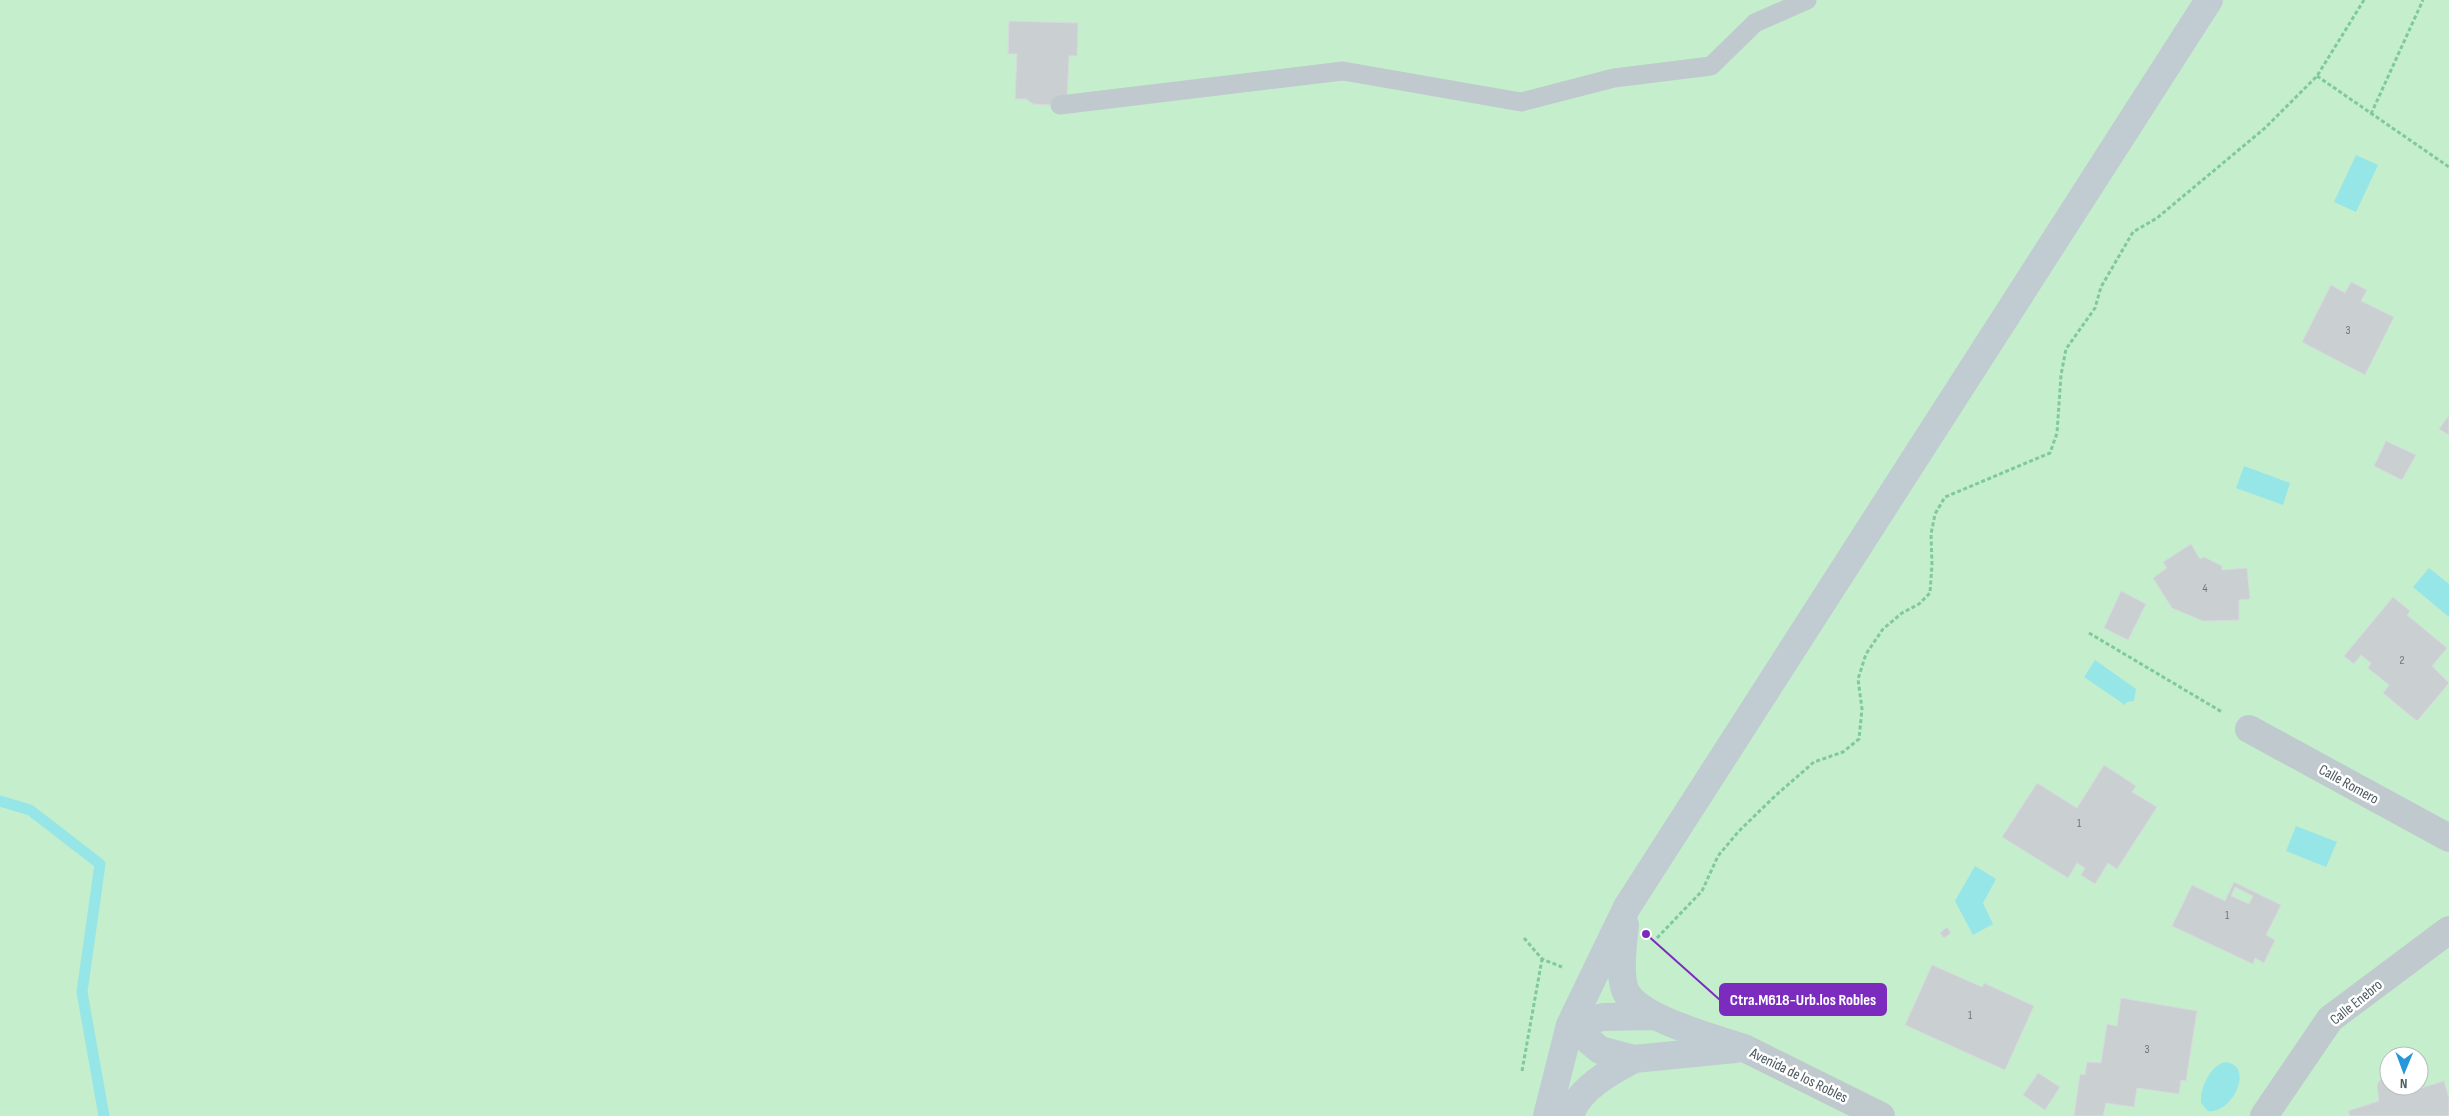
<svg xmlns="http://www.w3.org/2000/svg" width="2449" height="1116" font-family="'Sofia Sans Condensed',sans-serif">
<style>
.green{fill:#c5eecd;fill-rule:evenodd}
.water{fill:#96e6e8}
.lines{fill:none;stroke-linecap:round;stroke-linejoin:round}
.stream{stroke:#96e6e8;stroke-width:11}
.building{fill:#cacfd1;stroke:#d7dadd;fill-rule:evenodd}
.path{stroke:#7fca97;stroke-width:3;stroke-dasharray:4 2.5;stroke-linecap:butt}
.service{stroke:#bfc9ce;stroke-width:19}
.minor{stroke:#bfc9ce;stroke-width:28}
.secondary{stroke:#c0ccd2;stroke-width:28}
.labels{text-anchor:middle;stroke-width:5;stroke-linejoin:round;paint-order:stroke}
.number-label{font-size:12px;fill:#6b767c}
.street-label{font-size:15px;fill:#4b595f;stroke:#fff}
.leader{fill:none;stroke:#7b2cbf;stroke-width:2}
.callout-dot{fill:#7b2cbf;stroke:#fff;stroke-width:2}
.callout{fill:#7b2cbf;stroke:#7b2cbf;stroke-width:2}
.callout-label{font-size:16px;text-anchor:middle;font-weight:bold;fill:#fff}
</style>
<rect width="100%" height="100%" fill="#f4f3f3"/>
<!-- green -->
<path class="green" d="M 0,0 L 2449,0 L 2449,1116 L 0,1116 ZM 2389,1056 L 2419,1056 L 2419,1086 L 2389,1086 Z"/>
<!-- water -->
<path class="water" d="M 2356,155 L 2378,165 L 2356,212 L 2334,202 Z
M 2244,466 L 2290,483 L 2283,505 L 2236,488 Z
M 2429,568 L 2449,584 L 2449,617 L 2413,587 Z
M 2095,660 L 2136,689 L 2134,701 L 2127,702 L 2125,705 L 2084,677 Z
M 2296,826 L 2337,842 L 2326,867 L 2286,851 Z
M 1975,866 L 1996,879 L 1983,903 L 1993,924 L 1973,935 L 1955,901 Z
M 2225,1062 C 2256,1065 2232,1115 2208,1111 L 2201,1103 C 2200,1088 2210,1066 2225,1062 Z"/>
<g class="lines">
<!-- stream -->
<path class="stream" d="M 0,801 L 30,810 L 100,864 L 82,992 L 104,1116"/>
</g>
<!-- building -->
<path class="building" d="M 1009,21 L 1078,23 L 1077,56 L 1069,56 L 1067,100 L 1057,99 L 1050,105 L 1033,104 L 1026,99 L 1015,99 L 1017,54 L 1008,54 Z
M 2351,282 L 2367,290 L 2361,301 L 2394,317 L 2365,375 L 2302,342 L 2331,285 L 2345,293 Z
M 2449,415 L 2449,435 L 2439,429 Z
M 2386,441 L 2416,455 L 2402,480 L 2374,466 Z
M 2191,544 L 2200,559 L 2204,557 L 2222,566 L 2222,570 L 2247,568 L 2250,599 L 2239,600 L 2239,620 L 2203,621 L 2172,608 L 2153,578 L 2167,568 L 2163,562 Z
M 2121,591 L 2146,604 L 2128,640 L 2104,628 Z
M 2393,597 L 2410,611 L 2407,615 L 2447,648 L 2432,666 L 2449,683 L 2417,721 L 2383,693 L 2389,685 L 2368,668 L 2371,663 L 2361,655 L 2354,664 L 2344,656 Z
M 2104,765 L 2136,786 L 2132,792 L 2157,807 L 2117,869 L 2108,863 L 2095,884 L 2081,875 L 2085,868 L 2077,863 L 2068,878 L 2002,837 L 2037,783 L 2077,808 Z
M 2234,882 L 2281,905 L 2266,935 L 2275,940 L 2264,963 L 2255,958 L 2253,964 L 2172,926 L 2192,885 L 2225,901 ZM 2235,887 L 2253,896 L 2249,904 L 2231,896 Z
M 1947,927 L 1951,933 L 1944,938 L 1940,933 Z
M 1932,965 L 1982,987 L 1984,983 L 2034,1006 L 2005,1070 L 1905,1025 Z
M 2121,998 L 2197,1011 L 2186,1081 L 2181,1080 L 2179,1094 L 2137,1088 L 2134,1107 L 2106,1103 L 2103,1116 L 2074,1116 L 2080,1074 L 2085,1075 L 2087,1062 L 2101,1063 L 2107,1024 L 2117,1026 Z
M 2038,1073 L 2060,1087 L 2045,1110 L 2023,1095 Z
M 2388,1075 L 2389,1086 L 2406,1086 L 2408,1092 L 2444,1081 L 2449,1098 L 2449,1116 L 2350,1116 L 2348,1111 L 2379,1101 L 2377,1085 L 2380,1080 Z"/>
<g class="lines">
<!-- path -->
<path class="path" d="M 2317,76 L 2449,167
M 2371,114 L 2423,0
M 2089,633 L 2222,712
M 1524,938 L 1542,959 L 1562,967
M 1657,938 L 1702,891 L 1718,856 L 1738,832 L 1775,796 L 1814,762 L 1843,752 L 1859,739 L 1862,709 L 1858,679 L 1866,654 L 1883,629 L 1902,613 L 1919,604 L 1930,593 L 1932,564 L 1931,534 L 1935,514 L 1945,497 L 2050,453 L 2057,433 L 2061,375 L 2066,349 L 2095,308 L 2101,287 L 2133,232 L 2157,218 L 2265,128 L 2317,76 L 2364,0
M 1522,1071 L 1542,959"/>
<!-- service -->
<path class="service" d="M 1060,105 L 1343,71 L 1521,102 L 1614,78 L 1711,66 L 1755,23 L 1807,0"/>
<!-- minor -->
<path class="minor" d="M 2249,729 L 2449,838
M 1744,1048 L 1881,1116
M 2264,1116 L 2330,1019 L 2449,930"/>
<!-- secondary -->
<path class="secondary" d="M 1625,925 C 1623,942 1618,979 1627,994 C 1644,1020 1714,1038 1744,1048
M 1570,1025 L 1600,1050 L 1634,1059 L 1735,1049
M 1570,1025 L 1603,1017 L 1653,1016
M 1547,1116 L 1570,1025 L 1627,907 L 2209,0
M 1570,1116 C 1577,1090 1611,1071 1634,1059"/>
</g>
<g class="labels">
<!-- number labels -->
<g class="number-label">
<text x="2348" y="334">3</text>
<text x="2205" y="592">4</text>
<text x="2402" y="664">2</text>
<text x="2079" y="827">1</text>
<text x="2227" y="919">1</text>
<text x="1970" y="1019">1</text>
<text x="2147" y="1053">3</text>
</g>
<!-- street labels -->
<g class="street-label">
<text transform="translate(2349 784) rotate(29)" y="5">Calle Romero</text>
<text transform="translate(2356 1002) rotate(-39)" y="5">Calle Enebro</text>
<text transform="translate(1799 1075) rotate(26)" y="5">Avenida de los Robles</text>
</g>
</g>
<!-- callouts -->
<path class="leader" d="M1646 934L1720 1000"/>
<circle class="callout-dot" cx="1646" cy="934" r="5"/>
<rect class="callout" x="1720" y="984" width="166" height="31" rx="5"/>
<g class="callout-label">
<text x="1803" y="1005">Ctra.M618-Urb.los Robles</text>
</g>
<!-- north arrow -->
<g transform="translate(2404 1071) rotate(181)"><circle r="24" fill="#ffffff" stroke="#b7bdbf"/>
<path d="M0-4L9 19L0 12L-9 19Z" fill="#2796da"/>
<text y="-8" font-size="14" font-weight="bold" text-anchor="middle" fill="#4b595f">N</text>
</g>
</svg>
